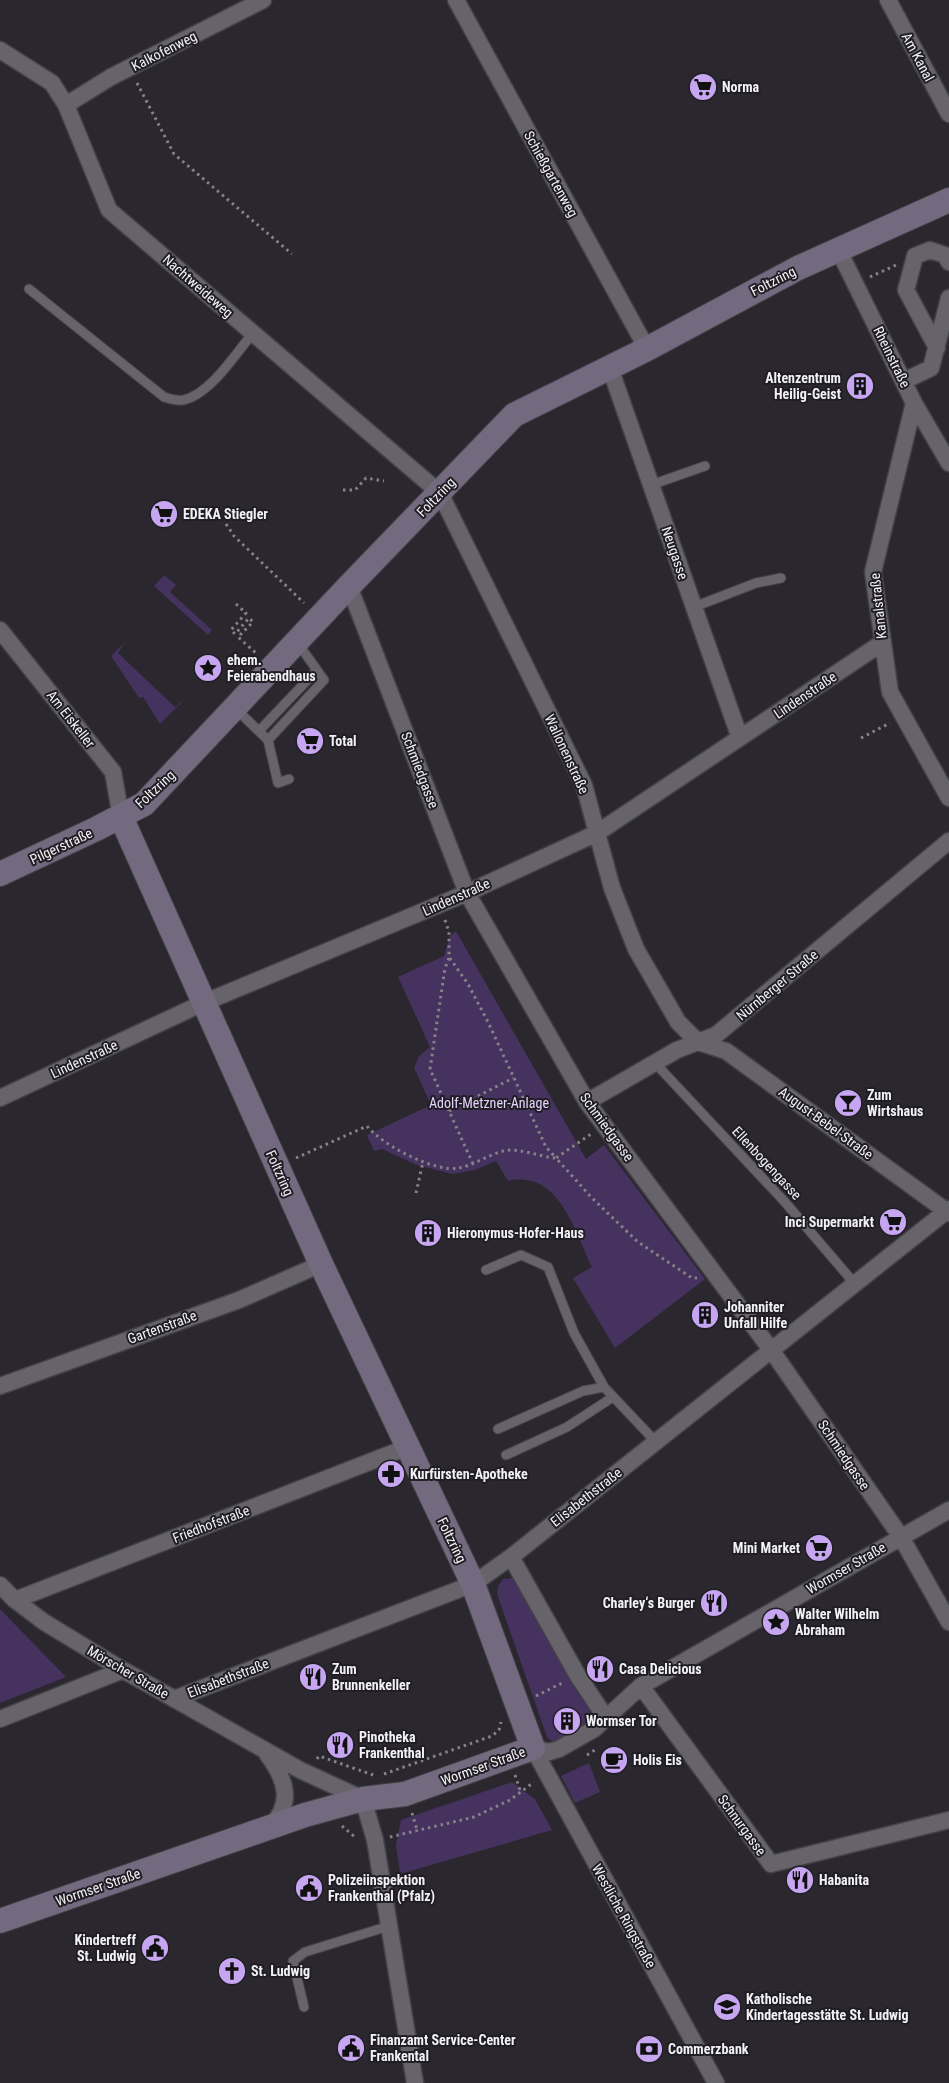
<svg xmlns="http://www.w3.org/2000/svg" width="949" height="2083" font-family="'Roboto Condensed',sans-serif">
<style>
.green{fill:#45325e}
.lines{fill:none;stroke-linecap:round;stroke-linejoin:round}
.lane-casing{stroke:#434247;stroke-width:11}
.street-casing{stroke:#434247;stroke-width:19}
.secondary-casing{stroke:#434247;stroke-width:26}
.path{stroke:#858388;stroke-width:3;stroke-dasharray:2.5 4;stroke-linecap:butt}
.lane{stroke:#66636a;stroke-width:9}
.street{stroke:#66636a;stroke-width:16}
.secondary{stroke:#746a80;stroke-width:24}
.labels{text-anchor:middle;stroke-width:4;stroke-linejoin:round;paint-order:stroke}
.street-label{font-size:14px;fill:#f2f1f5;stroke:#201e24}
.poi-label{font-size:14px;font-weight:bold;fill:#f2f1f5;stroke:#201e24;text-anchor:start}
.park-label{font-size:14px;fill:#e5d5fd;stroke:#201e24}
</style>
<rect width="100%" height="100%" fill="#2a272e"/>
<!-- green -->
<path class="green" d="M 164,575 L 176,585 L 170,592 L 212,630 L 208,635 L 154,586 Z
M 125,642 L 118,653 L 175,707 L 186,698 L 160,724 L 143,697 L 139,698 L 111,656 Z
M 456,931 L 586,1159 L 604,1145 L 705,1279 L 615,1348 L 573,1278 L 592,1267 C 575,1232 559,1169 508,1181 L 496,1161 L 475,1170 L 452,1174 L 417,1165 L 382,1149 L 374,1151 L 367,1135 L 431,1105 L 414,1068 L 419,1056 L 430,1047 L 398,977 L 444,956 L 450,936 Z
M 512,1578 L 520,1580 L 575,1689 L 589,1708 L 592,1722 L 558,1741 L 552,1741 L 547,1737 L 497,1594 L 498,1586 L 503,1579 Z
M 0,1609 L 66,1677 L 0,1703 Z
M 589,1763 L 600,1792 L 575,1803 L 561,1776 Z
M 512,1782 L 535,1799 L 552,1830 L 400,1874 L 396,1845 L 401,1820 Z"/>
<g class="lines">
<defs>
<path id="lane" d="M 29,289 L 164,397 C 170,399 177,401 183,400 C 210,395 236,353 253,333
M 651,485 L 705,466
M 694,607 L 756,583 L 781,578
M 235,708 L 268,740 L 278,783 L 289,779
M 259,731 L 317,670
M 268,740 L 324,680 L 297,642
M 655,1063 L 784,1201 L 855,1284
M 486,1270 L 521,1255 L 548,1267 L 574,1333 L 604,1387 L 656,1442
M 498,1429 L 583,1391 L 604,1387
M 506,1455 L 567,1427 L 613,1397
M 304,2007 L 293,1961 L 305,1952 L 389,1926"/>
<path id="street" d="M 456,0 L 647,349
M 888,0 L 949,114
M 0,50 L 52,83 L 66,105 L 109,210 L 440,493 L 584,785 L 612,888 L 636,949 L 678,1022 L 698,1042 L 726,1051 L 949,1213
M 66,105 L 111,77 L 263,0
M 838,249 L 914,403 L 949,463
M 937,348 L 906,290 L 915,256 L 930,250 L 945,255 L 949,262
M 610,368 L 740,738
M 904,381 L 931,368 L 949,298
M 914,403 L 873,572 L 890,692 L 949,798
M 349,586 L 467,893 L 587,1102 L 772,1351 L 901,1537 L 949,1622
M 0,630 L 113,772 L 121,817
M 0,1098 L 203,1003 L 467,893 L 597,833 L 882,643
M 587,1102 L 677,1050 L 716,1035 L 949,841
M 0,1386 L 239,1300 L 321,1264
M 511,1557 L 578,1676 L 606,1718
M 0,1585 L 15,1600 L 44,1622 L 123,1670 L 300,1770 L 363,1799 L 375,1840 L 415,2083
M 15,1600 L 408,1447
M 641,1686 L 771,1864 L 949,1820
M 174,1699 L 473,1584 L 511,1557 L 949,1209
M 0,1719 L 123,1670
M 533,1748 L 549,1752 L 559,1749 L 594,1729 L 641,1686 L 949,1510
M 533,1748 L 716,2083
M 267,1754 C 286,1779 294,1803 270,1827"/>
<path id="secondary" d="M 0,874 L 96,829 L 144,804 L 349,586 L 514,415 L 647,349 L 798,268 L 949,200
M 0,1921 L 305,1815 L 363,1799 L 405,1794 L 533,1748 L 473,1584 L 321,1264 L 121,817"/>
</defs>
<!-- lane casing -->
<use href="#lane" class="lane-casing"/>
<!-- street casing -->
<use href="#street" class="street-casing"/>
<!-- secondary casing -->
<use href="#secondary" class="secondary-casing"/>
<!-- path -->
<path class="path" d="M 137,83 L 174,154 L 292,254
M 870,277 L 896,265
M 343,490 L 355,490 L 366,478 L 384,481
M 226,524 L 234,536 L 304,603
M 236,604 L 246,613 L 231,630 L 235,634 L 249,618 L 253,622 L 238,637 L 257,654
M 861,738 L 890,723
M 445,920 L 449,932 L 449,957 L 468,984 L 488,1022 L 546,1147 L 556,1158 L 591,1134
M 449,958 L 445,968 L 430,1069 L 473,1164
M 449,1111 L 513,1078
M 296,1158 L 367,1126 C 382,1145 435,1173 459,1168 C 474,1165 488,1155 503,1151 C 519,1147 539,1157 556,1158 L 591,1197 L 638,1242 L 692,1278 L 697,1278
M 416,1193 L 423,1162
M 536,1696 L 564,1682
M 587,1755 L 598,1748
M 317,1759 L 319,1756 L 376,1776
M 384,1774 L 492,1736 L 499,1730 L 501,1722
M 515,1775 L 521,1793
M 412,1813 L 417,1830
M 342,1826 L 356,1838
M 390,1837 L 474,1817 L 510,1800 L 534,1782"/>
<!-- lane -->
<use href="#lane" class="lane"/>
<!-- street -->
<use href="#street" class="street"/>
<!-- secondary -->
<use href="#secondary" class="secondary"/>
</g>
<!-- icons -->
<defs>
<symbol id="supermarket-disc" viewBox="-11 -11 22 22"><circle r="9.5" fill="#c6a6f0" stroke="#201e24"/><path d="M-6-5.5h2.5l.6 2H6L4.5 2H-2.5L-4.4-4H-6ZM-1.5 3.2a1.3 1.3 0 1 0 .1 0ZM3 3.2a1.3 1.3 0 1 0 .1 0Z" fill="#111"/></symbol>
<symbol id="building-disc" viewBox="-11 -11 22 22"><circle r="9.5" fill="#c6a6f0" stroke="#201e24"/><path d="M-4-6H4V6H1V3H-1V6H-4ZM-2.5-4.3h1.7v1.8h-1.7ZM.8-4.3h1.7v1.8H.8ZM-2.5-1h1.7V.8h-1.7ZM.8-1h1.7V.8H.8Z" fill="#111"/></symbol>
<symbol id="sight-disc" viewBox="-11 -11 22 22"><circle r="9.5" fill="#c6a6f0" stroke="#201e24"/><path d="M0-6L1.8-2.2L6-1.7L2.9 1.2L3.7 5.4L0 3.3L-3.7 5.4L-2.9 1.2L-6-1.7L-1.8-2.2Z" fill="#111"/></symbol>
<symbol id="bar-disc" viewBox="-11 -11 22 22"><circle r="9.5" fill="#c6a6f0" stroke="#201e24"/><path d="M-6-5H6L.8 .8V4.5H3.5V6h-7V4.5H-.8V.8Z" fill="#111"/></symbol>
<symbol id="pharmacy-disc" viewBox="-11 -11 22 22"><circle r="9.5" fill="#c6a6f0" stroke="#201e24"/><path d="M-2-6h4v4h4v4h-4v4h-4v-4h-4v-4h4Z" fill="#111"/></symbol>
<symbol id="restaurant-disc" viewBox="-11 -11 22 22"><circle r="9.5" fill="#c6a6f0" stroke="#201e24"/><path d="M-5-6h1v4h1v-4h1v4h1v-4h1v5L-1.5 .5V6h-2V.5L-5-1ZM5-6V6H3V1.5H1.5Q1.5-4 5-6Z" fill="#111"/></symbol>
<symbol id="cafe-disc" viewBox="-11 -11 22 22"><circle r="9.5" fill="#c6a6f0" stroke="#201e24"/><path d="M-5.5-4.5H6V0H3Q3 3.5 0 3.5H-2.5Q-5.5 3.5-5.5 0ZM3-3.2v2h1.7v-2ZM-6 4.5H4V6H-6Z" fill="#111"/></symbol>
<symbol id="civic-disc" viewBox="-11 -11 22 22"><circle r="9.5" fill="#c6a6f0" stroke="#201e24"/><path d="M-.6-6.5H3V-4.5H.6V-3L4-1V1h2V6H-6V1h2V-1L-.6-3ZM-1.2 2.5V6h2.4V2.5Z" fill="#111"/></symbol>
<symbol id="church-disc" viewBox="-11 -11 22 22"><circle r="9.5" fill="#c6a6f0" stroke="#201e24"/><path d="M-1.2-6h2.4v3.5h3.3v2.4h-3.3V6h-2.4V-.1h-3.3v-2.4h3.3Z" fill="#111"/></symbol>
<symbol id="school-disc" viewBox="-11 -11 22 22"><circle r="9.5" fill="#c6a6f0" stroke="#201e24"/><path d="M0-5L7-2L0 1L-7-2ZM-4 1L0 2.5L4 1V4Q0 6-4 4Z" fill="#111"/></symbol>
<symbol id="bank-disc" viewBox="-11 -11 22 22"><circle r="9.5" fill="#c6a6f0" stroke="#201e24"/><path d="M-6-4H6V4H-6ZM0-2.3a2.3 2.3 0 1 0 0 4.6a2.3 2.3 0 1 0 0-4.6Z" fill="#111"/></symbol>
</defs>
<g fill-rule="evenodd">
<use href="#supermarket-disc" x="687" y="71" width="32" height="32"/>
<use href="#building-disc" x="844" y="370" width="32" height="32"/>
<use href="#supermarket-disc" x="148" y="498" width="32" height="32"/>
<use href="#sight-disc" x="192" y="652" width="32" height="32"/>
<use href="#supermarket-disc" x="294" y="725" width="32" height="32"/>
<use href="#bar-disc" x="832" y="1087" width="32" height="32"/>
<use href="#supermarket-disc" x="877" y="1206" width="32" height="32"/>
<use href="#building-disc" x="412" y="1217" width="32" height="32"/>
<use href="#building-disc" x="689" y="1299" width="32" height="32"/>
<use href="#pharmacy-disc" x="375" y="1458" width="32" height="32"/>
<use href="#supermarket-disc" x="803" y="1532" width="32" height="32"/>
<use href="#restaurant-disc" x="698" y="1587" width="32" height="32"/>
<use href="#sight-disc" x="760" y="1606" width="32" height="32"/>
<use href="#restaurant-disc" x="584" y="1653" width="32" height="32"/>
<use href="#restaurant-disc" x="297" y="1661" width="32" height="32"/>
<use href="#building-disc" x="551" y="1705" width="32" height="32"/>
<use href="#restaurant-disc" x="324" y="1729" width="32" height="32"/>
<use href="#cafe-disc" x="598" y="1744" width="32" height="32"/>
<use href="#restaurant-disc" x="784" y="1864" width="32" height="32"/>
<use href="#civic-disc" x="293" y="1872" width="32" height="32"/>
<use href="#civic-disc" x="139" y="1932" width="32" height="32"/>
<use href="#church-disc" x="216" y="1955" width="32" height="32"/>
<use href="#school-disc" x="711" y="1991" width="32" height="32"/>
<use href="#civic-disc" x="335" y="2032" width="32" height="32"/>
<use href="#bank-disc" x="633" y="2033" width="32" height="32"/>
</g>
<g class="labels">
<!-- street labels -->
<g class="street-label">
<text transform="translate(164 51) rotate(-27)" y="5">Kalkofenweg</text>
<text transform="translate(918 57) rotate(62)" y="5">Am Kanal</text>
<text transform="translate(551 174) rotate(61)" y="5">Schießgartenweg</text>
<text transform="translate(773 281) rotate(-27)" y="5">Foltzring</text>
<text transform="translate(198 286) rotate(41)" y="5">Nachtweideweg</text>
<text transform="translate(892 357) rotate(64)" y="5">Rheinstraße</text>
<text transform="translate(436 497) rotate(-46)" y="5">Foltzring</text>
<text transform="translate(675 553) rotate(71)" y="5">Neugasse</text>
<text transform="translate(878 606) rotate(-96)" y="5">Kanalstraße</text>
<text transform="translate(805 695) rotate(-34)" y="5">Lindenstraße</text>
<text transform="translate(71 719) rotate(52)" y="5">Am Eiskeller</text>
<text transform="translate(567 754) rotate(65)" y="5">Wallonenstraße</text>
<text transform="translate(420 770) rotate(69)" y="5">Schmiedgasse</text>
<text transform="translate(155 789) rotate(-43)" y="5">Foltzring</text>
<text transform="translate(61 846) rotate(-25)" y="5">Pilgerstraße</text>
<text transform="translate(456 897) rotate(-24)" y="5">Lindenstraße</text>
<text transform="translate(777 985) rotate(-40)" y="5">Nürnberger Straße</text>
<text transform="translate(84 1059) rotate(-25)" y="5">Lindenstraße</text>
<text transform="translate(826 1123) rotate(36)" y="5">August-Bebel-Straße</text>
<text transform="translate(607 1127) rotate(54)" y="5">Schmiedgasse</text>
<text transform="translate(767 1163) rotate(47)" y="5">Ellenbogengasse</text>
<text transform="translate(280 1173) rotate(66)" y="5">Foltzring</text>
<text transform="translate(162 1327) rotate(-20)" y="5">Gartenstraße</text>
<text transform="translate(844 1455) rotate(56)" y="5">Schmiedgasse</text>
<text transform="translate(586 1497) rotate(-38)" y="5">Elisabethstraße</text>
<text transform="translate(211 1524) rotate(-21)" y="5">Friedhofstraße</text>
<text transform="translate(452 1540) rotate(64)" y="5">Foltzring</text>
<text transform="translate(846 1568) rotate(-30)" y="5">Wormser Straße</text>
<text transform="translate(128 1672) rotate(30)" y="5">Mörscher Straße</text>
<text transform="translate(228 1678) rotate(-21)" y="5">Elisabethstraße</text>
<text transform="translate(483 1766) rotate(-20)" y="5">Wormser Straße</text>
<text transform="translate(742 1825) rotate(54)" y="5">Schnurgasse</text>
<text transform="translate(98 1887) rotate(-19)" y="5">Wormser Straße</text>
<text transform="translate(624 1916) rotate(61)" y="5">Westliche Ringstraße</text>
</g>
<!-- poi labels -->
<g class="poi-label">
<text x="722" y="92">Norma</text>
<text x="841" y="383" text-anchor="end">Altenzentrum<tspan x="841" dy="16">Heilig-Geist</tspan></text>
<text x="183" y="519">EDEKA Stiegler</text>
<text x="227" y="665">ehem.<tspan x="227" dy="16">Feierabendhaus</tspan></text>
<text x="329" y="746">Total</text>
<text x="867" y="1100">Zum<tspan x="867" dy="16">Wirtshaus</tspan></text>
<text x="874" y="1227" text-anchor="end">Inci Supermarkt</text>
<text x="447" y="1238">Hieronymus-Hofer-Haus</text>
<text x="724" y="1312">Johanniter<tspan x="724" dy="16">Unfall Hilfe</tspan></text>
<text x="410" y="1479">Kurfürsten-Apotheke</text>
<text x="800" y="1553" text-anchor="end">Mini Market</text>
<text x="695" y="1608" text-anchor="end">Charley‘s Burger</text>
<text x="795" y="1619">Walter Wilhelm<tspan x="795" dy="16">Abraham</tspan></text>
<text x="332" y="1674">Zum<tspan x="332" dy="16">Brunnenkeller</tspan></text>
<text x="619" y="1674">Casa Delicious</text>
<text x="586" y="1726">Wormser Tor</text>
<text x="359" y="1742">Pinotheka<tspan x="359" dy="16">Frankenthal</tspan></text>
<text x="633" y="1765">Holis Eis</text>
<text x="328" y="1885">Polizeiinspektion<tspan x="328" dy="16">Frankenthal (Pfalz)</tspan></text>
<text x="819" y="1885">Habanita</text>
<text x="136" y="1945" text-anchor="end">Kindertreff<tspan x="136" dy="16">St. Ludwig</tspan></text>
<text x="251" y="1976">St. Ludwig</text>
<text x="746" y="2004">Katholische<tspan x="746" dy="16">Kindertagesstätte St. Ludwig</tspan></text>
<text x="370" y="2045">Finanzamt Service-Center<tspan x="370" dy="16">Frankental</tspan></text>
<text x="668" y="2054">Commerzbank</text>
</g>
<!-- park labels -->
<g class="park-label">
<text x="489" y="1108">Adolf-Metzner-Anlage</text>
</g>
</g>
</svg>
